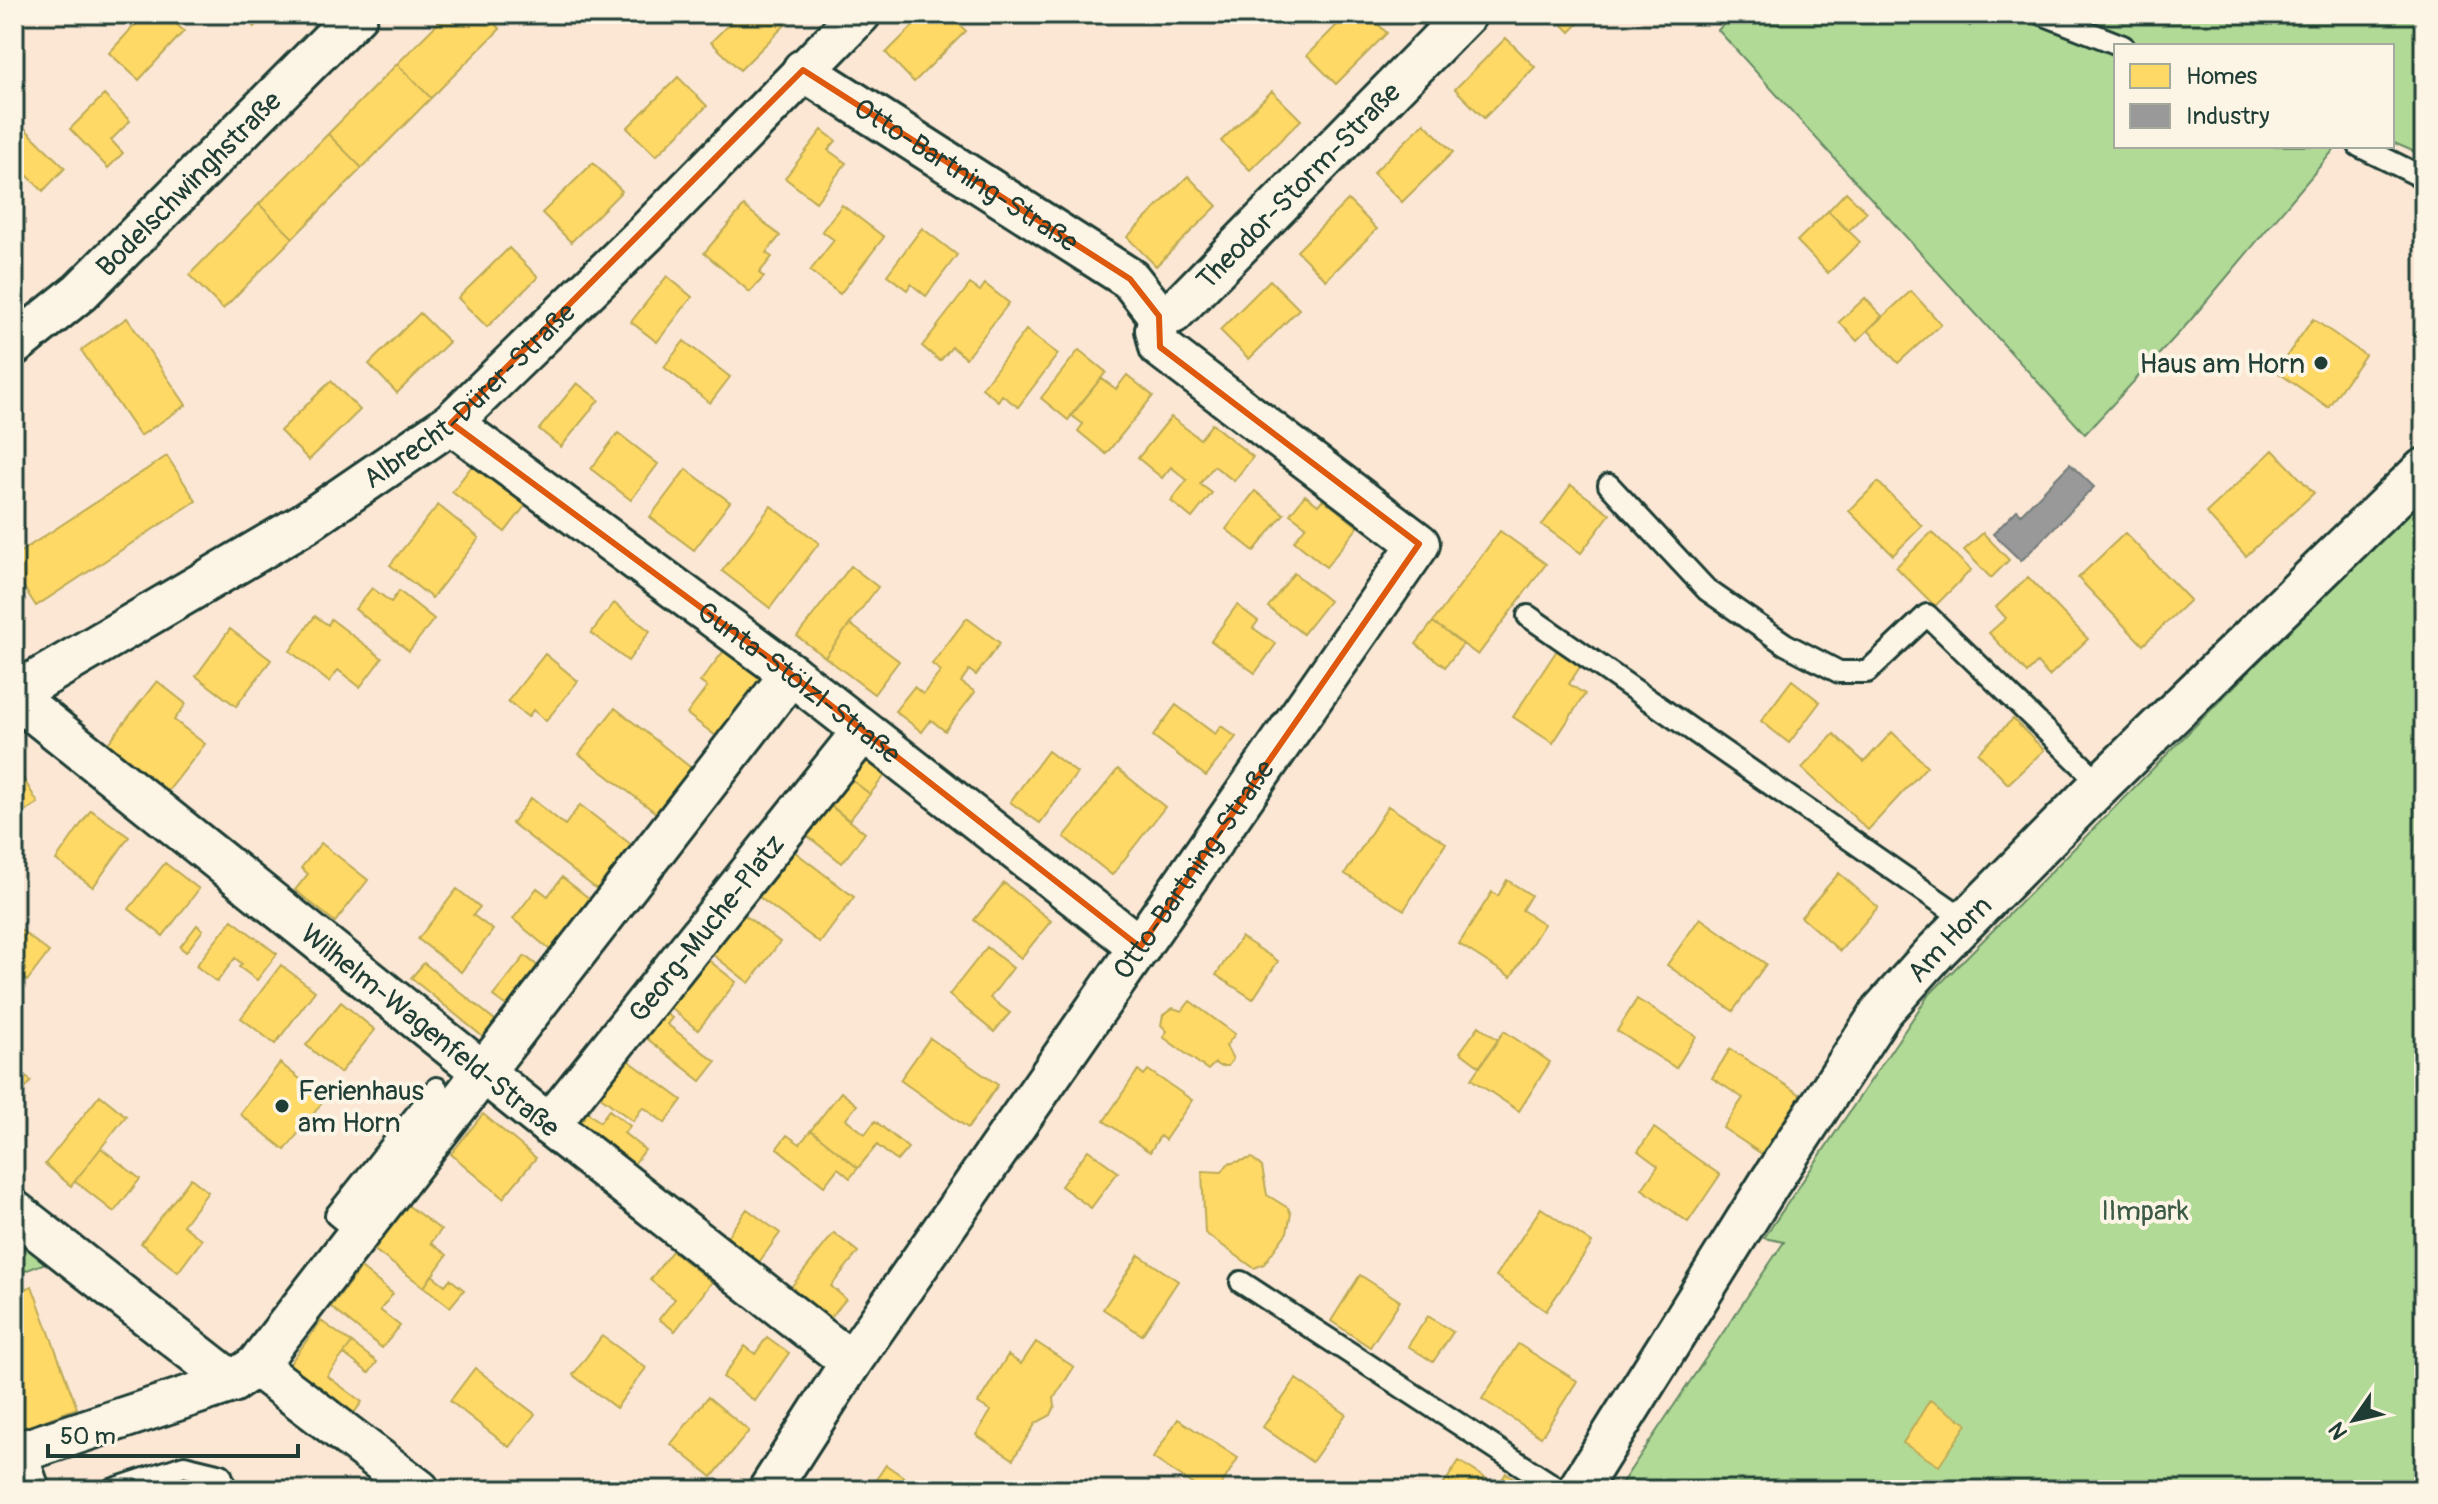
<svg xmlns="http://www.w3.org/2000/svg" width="2438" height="1504" font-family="Pangolin,sans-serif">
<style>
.green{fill:#b1da96;stroke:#688c65;stroke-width:2}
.homes{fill:#ffd966;stroke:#bcaa57;stroke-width:2}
.industry{fill:#999;stroke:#747d7b;stroke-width:2}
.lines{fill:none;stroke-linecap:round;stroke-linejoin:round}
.lane-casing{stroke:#1f3d34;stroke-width:26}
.street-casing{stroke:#1f3d34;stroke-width:46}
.lane{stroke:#fcf5e5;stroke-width:20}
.street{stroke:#fcf5e5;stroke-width:40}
.marked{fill:none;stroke:#de580e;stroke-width:6;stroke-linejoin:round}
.poi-dot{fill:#1f3d34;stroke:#fcf5e5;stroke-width:3}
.labels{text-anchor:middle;stroke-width:8;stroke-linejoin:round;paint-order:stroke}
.street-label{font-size:28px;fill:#1f3d34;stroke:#fcf5e5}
.poi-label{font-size:28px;fill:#1f3d34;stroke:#fcf5e5;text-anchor:end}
.park-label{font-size:28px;fill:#3c5c48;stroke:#fcf5e5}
</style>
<rect width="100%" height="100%" fill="#fce7d4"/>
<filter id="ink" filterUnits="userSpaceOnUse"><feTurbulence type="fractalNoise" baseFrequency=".0125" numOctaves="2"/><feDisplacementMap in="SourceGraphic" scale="16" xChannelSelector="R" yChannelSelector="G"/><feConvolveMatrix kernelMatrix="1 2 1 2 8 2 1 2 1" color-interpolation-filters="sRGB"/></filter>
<g filter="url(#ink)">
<!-- green -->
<path class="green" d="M 1734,14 L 1950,14 L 1970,26 L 1977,14 L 2424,14 L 2424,156 L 2392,142 L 2392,46 L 2116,46 L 2116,146 L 2337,146 L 2189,322 L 2085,434 L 1718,30 Z
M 2424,499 L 2424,1490 L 1617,1490 L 1784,1242 L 1764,1238 L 1928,996 L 2382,537 Z
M 14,1211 L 69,1254 L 14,1275 Z"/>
<!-- homes -->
<path class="homes" d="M 145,14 L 165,14 L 184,31 L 139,80 L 109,53 Z
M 242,14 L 267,14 L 254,27 Z
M 447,14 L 485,14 L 500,29 L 431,98 L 397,64 Z
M 739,14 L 786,14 L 791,19 L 740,70 L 711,42 Z
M 925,14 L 948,14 L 966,31 L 914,82 L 886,53 Z
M 1348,14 L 1368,14 L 1387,33 L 1336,84 L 1307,55 Z
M 1552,14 L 1588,14 L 1570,32 Z
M 1506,38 L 1535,67 L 1484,118 L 1455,89 Z
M 397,64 L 431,98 L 362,168 L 328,134 Z
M 678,77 L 707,106 L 656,156 L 627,128 Z
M 1272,91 L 1301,120 L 1250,170 L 1221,141 Z
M 104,95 L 130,121 L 111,140 L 123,153 L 108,168 L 70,129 Z
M 14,118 L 65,168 L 43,191 L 14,162 Z
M 1424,123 L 1453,152 L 1402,202 L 1373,173 Z
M 822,130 L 836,141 L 828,150 L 846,163 L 816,202 L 785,178 Z
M 328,134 L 362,168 L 293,238 L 259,204 Z
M 593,163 L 622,191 L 571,242 L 542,213 Z
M 1188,176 L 1217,206 L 1156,266 L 1127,237 Z
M 1846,192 L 1867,212 L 1848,231 L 1828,211 Z
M 1348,200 L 1377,229 L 1326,280 L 1297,251 Z
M 259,204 L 293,238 L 223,309 L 189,275 Z
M 842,205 L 884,237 L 840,294 L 810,271 L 834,240 L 822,231 Z
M 744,206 L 780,236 L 766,253 L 772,257 L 759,273 L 764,277 L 750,292 L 704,253 Z
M 1828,211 L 1860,242 L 1828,273 L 1797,241 Z
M 922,228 L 957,255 L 926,296 L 911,284 L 907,290 L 887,275 Z
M 509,248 L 538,277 L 487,327 L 458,298 Z
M 667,276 L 692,297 L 657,342 L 631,322 Z
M 1270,280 L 1299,309 L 1249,359 L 1220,330 Z
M 970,284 L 980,291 L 985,284 L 1009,303 L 966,358 L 952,347 L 940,361 L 922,346 Z
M 1911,291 L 1941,324 L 1898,363 L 1868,330 Z
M 1865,298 L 1882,316 L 1857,341 L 1839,322 Z
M 420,313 L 449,342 L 397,393 L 369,364 Z
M 127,318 L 186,405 L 140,436 L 81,350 Z
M 2313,319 L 2365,355 L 2328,407 L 2276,371 Z
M 1026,330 L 1058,354 L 1018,407 L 1002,395 L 998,401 L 982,388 Z
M 684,341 L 730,377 L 710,403 L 664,367 Z
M 1079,350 L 1106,372 L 1068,420 L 1041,398 Z
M 1127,375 L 1153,396 L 1106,454 L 1078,431 L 1083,424 L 1071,415 L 1101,378 L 1116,389 Z
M 331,381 L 360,410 L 309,460 L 280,431 Z
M 577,383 L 599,400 L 561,447 L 539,429 Z
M 1171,417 L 1200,439 L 1212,424 L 1253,457 L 1234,481 L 1214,466 L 1200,484 L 1212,493 L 1192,518 L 1171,501 L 1187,480 L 1171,467 L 1162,478 L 1138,458 Z
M 618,433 L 658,464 L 631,500 L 591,469 Z
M 2273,450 L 2314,493 L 2246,556 L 2206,513 Z
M 167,456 L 196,501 L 36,606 L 14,572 L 14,556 Z
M 475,462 L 528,502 L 505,532 L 452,492 Z
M 686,469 L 730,502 L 694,550 L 650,517 Z
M 1878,482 L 1922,526 L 1893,555 L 1849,511 Z
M 1571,485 L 1610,514 L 1581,553 L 1542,525 Z
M 1255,491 L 1284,514 L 1254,551 L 1226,529 Z
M 1305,495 L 1318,505 L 1323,499 L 1358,527 L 1326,567 L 1294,541 L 1306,526 L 1290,514 Z
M 438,505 L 479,538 L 432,598 L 390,565 Z
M 771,506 L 819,543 L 770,608 L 722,571 Z
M 1500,531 L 1546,564 L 1478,655 L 1433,622 Z
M 1932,532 L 1971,570 L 1935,606 L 1896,567 Z
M 1983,533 L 2009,560 L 1991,578 L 1964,550 Z
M 2125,533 L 2190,600 L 2143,645 L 2078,578 Z
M 851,566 L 878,587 L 825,657 L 797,636 Z
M 1294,573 L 1329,601 L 1303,634 L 1268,607 Z
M 2028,577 L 2088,639 L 2049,676 L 2037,663 L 2027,673 L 1989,633 L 2006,618 L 1996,607 Z
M 372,588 L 391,602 L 399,591 L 434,619 L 409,651 L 355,609 Z
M 614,603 L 650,631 L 628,661 L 591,633 Z
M 1237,605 L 1258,621 L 1253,628 L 1276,644 L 1255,673 L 1211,641 Z
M 315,616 L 328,625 L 331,619 L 382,658 L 360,687 L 338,670 L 329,682 L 290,651 Z
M 967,618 L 1000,643 L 976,675 L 969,670 L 961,682 L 975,692 L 945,731 L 931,720 L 922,732 L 895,711 L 914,687 L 923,694 L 941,671 L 932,664 Z
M 1433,622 L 1463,644 L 1445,667 L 1416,644 Z
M 850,624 L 899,661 L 874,694 L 825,657 Z
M 230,629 L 271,660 L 236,706 L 196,676 Z
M 1561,644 L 1585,659 L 1569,684 L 1585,694 L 1553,743 L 1513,717 Z
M 726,648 L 770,682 L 724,742 L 687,714 L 707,687 L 700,682 Z
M 545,654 L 578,681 L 546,721 L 533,710 L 528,717 L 508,701 Z
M 1792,680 L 1820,702 L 1789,743 L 1761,721 Z
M 157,681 L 186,704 L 174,720 L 205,744 L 165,795 L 105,747 Z
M 1176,705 L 1215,734 L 1221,726 L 1236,737 L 1206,776 L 1153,736 Z
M 615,708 L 699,774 L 664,819 L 579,754 Z
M 2013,719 L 2044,750 L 2008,784 L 1978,753 Z
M 1892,732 L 1927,766 L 1868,830 L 1802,768 L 1834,734 L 1864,762 Z
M 1048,751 L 1077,773 L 1040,823 L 1010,802 Z
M 860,754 L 886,774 L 870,794 L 844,774 Z
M 14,763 L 38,803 L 14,818 Z
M 1118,769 L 1165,807 L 1112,875 L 1064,837 Z
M 844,774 L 870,794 L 849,821 L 824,800 Z
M 531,798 L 565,825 L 580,805 L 638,850 L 603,894 L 512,823 Z
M 824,800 L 865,833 L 842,863 L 800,830 Z
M 1388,806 L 1446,843 L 1404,910 L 1345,874 Z
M 91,810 L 129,837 L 93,887 L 56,860 Z
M 321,843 L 368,880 L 335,922 L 295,890 L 308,874 L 301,868 Z
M 786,845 L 854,897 L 820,943 L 751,891 Z
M 165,863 L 199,889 L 163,936 L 129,909 Z
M 1839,873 L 1878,907 L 1840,951 L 1801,917 Z
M 562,877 L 595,903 L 556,955 L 513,919 L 537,888 L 548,896 Z
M 1507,880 L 1531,895 L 1522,910 L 1544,924 L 1511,977 L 1459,944 L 1492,892 L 1498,896 Z
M 1004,883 L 1051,921 L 1021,958 L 974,920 Z
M 457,889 L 480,907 L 473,915 L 493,930 L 461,972 L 418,939 Z
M 738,910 L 780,942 L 749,983 L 707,950 Z
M 1700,918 L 1766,964 L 1733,1011 L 1667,965 Z
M 232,920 L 277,954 L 257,980 L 239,967 L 242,964 L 235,958 L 217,982 L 196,966 Z
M 14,925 L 49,952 L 27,981 L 14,971 Z
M 197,925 L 203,930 L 186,952 L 180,947 Z
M 1241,937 L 1278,961 L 1253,999 L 1216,975 Z
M 987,947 L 1013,968 L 990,998 L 1010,1013 L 994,1032 L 949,995 Z
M 702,955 L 736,982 L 698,1030 L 664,1003 Z
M 525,956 L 543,970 L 512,1010 L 493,996 Z
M 424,963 L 501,1025 L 488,1041 L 411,978 Z
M 281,965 L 315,991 L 275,1044 L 241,1018 Z
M 1637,999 L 1696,1036 L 1676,1068 L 1617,1031 Z
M 1190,1001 L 1235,1034 L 1226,1046 L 1233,1059 L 1228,1066 L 1219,1066 L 1215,1063 L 1208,1070 L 1163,1037 L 1167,1031 L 1161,1025 L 1163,1015 L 1173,1008 L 1182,1011 Z
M 341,1002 L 375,1030 L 340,1073 L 306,1045 Z
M 659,1008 L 672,1018 L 667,1024 L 716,1062 L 701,1081 L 640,1033 Z
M 1479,1026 L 1498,1040 L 1480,1067 L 1460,1052 Z
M 1504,1031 L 1550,1062 L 1519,1111 L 1471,1079 Z
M 930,1038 L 998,1085 L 968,1128 L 900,1080 Z
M 1730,1049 L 1801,1095 L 1762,1154 L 1723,1128 L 1743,1098 L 1712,1078 Z
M 621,1055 L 682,1100 L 665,1123 L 643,1107 L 633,1121 L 594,1092 Z
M 280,1063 L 325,1099 L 285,1150 L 240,1114 Z
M 14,1068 L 31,1081 L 14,1104 Z
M 1138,1070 L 1144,1075 L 1148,1070 L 1192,1100 L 1165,1140 L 1160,1136 L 1150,1152 L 1104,1121 Z
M 841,1092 L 857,1105 L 846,1119 L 865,1134 L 875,1121 L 908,1148 L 897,1161 L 877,1145 L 858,1168 L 811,1130 Z
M 100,1095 L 126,1116 L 71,1186 L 45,1164 Z
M 582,1108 L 600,1122 L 609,1110 L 630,1126 L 624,1133 L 645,1150 L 626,1174 L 566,1128 Z
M 483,1114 L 536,1158 L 503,1198 L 451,1154 Z
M 1654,1128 L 1720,1175 L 1688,1222 L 1642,1189 L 1658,1166 L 1638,1151 Z
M 811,1130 L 858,1168 L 850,1178 L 838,1168 L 824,1186 L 777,1148 L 787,1135 L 800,1144 Z
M 101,1148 L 140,1179 L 114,1212 L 75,1181 Z
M 1088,1150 L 1118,1172 L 1091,1208 L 1061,1186 Z
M 1252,1158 L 1262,1167 L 1267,1195 L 1288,1208 L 1291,1214 L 1287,1232 L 1264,1264 L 1254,1268 L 1205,1233 L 1202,1171 L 1222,1172 L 1228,1164 Z
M 191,1178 L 208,1192 L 183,1225 L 202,1240 L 178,1272 L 141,1243 Z
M 406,1204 L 441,1230 L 431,1243 L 447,1255 L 424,1287 L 373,1249 Z
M 1541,1208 L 1592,1243 L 1546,1311 L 1496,1276 Z
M 747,1209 L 780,1233 L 754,1269 L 721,1245 Z
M 834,1233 L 858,1252 L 831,1286 L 846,1299 L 827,1322 L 788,1291 Z
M 672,1251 L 712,1282 L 675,1331 L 659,1319 L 675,1299 L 650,1280 Z
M 1139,1255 L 1178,1281 L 1142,1335 L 1103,1309 Z
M 361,1268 L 393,1294 L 380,1310 L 400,1326 L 382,1348 L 331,1307 Z
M 432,1275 L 445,1285 L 450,1279 L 464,1290 L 450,1307 L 424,1287 Z
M 1360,1275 L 1400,1301 L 1370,1347 L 1331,1321 Z
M 32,1286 L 77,1408 L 14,1432 L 14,1293 Z
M 1428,1316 L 1453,1332 L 1433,1362 L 1408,1346 Z
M 321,1321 L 352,1343 L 327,1376 L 362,1402 L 351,1417 L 286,1369 Z
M 602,1336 L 646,1368 L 616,1408 L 573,1375 Z
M 767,1337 L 789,1353 L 755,1401 L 723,1377 L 745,1346 L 755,1354 Z
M 1036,1342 L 1074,1367 L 1054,1398 L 1055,1406 L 1051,1415 L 1036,1423 L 1013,1459 L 976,1435 L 991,1411 L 978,1403 L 1008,1355 L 1021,1364 Z
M 352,1343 L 377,1362 L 369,1373 L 344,1354 Z
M 1518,1344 L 1577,1381 L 1541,1437 L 1482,1399 Z
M 475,1368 L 535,1414 L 509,1447 L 450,1401 Z
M 1296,1379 L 1346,1414 L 1312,1462 L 1263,1427 Z
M 708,1397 L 749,1431 L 712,1477 L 671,1444 Z
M 1930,1400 L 1967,1424 L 1939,1466 L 1903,1443 Z
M 1178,1419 L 1238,1458 L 1218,1490 L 1201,1490 L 1153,1458 Z
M 1459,1461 L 1498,1486 L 1506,1473 L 1533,1490 L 1440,1490 Z
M 886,1465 L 923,1490 L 869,1490 Z"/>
<!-- industry -->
<path class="industry" d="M 2070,464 L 2094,487 L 2021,561 L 1993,534 L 2017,510 L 2021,514 Z"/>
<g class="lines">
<defs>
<path id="lane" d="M 2042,14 L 2123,46
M 2359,146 L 2424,178
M 1609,485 L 1707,590 L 1785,644 L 1839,672 L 1867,672 L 1927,615 L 2101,784
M 1528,616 L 1966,920
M 358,1233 L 336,1215 L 437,1088
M 1241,1282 L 1560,1490
M 111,1490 L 184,1466 L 221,1475 L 227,1490"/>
<g id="street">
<path id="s1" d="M 803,70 L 1130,279 L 1159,316 L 1173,313 L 1466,14"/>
<path id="s2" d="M 14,345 L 80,292 L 357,14"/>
<path id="s3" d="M 451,423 L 791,674 L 1140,947"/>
<path id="s4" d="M 14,694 L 305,523 L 451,423 L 646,233 L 860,14"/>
<path id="s5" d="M 14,696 L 549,1125 L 851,1362"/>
<path id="s6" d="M 549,1125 L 863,731"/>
<path d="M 14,1211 L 232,1382"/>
<path d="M 256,1366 L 419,1490"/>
<path d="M 16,1453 L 29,1490"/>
<path d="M 14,1454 L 232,1382 L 256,1366 L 791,674"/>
<path id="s7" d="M 769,1490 L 851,1362 L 1419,544 L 1160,347 L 1156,330 L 1159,316"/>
<path id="s8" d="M 1578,1490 L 1769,1184 L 1882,1011 L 1937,950 L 2101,784 L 2424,469"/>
</g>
</defs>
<!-- lane casing -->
<use href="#lane" class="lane-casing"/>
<!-- street casing -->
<use href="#street" class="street-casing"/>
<!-- lane -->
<use href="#lane" class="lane"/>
<!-- street -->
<use href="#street" class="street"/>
</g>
</g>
<!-- marked area -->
<path class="marked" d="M 803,70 L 1130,279 L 1159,316 L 1160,347 L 1419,544 L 1140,947 L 791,674 L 451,423 Z"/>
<!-- markers -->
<g class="poi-dot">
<circle cx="2321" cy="363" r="8"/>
<circle cx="282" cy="1106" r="8"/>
</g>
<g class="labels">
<!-- street labels -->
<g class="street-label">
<text dy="10" stroke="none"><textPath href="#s1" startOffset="194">Otto-Bartning-Straße</textPath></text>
<text dy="10" stroke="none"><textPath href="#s2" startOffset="238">Bodelschwinghstraße</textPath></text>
<text dy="10" stroke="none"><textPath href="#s1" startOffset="628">Theodor-Storm-Straße</textPath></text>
<text dy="10" stroke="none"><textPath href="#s4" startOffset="546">Albrecht-Dürer-Straße</textPath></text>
<text dy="10" stroke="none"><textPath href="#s3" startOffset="434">Gunta-Stölzl-Straße</textPath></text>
<text dy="10" stroke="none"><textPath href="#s7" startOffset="752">Otto-Bartning-Straße</textPath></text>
<text dy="10" stroke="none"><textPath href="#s6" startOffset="252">Georg-Muche-Platz</textPath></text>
<text dy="10" stroke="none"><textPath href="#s8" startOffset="666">Am Horn</textPath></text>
<text dy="10" stroke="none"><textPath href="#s5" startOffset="534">Wilhelm-Wagenfeld-Straße</textPath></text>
</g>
<!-- poi labels -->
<g class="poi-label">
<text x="2305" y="373">Haus am Horn</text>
<text x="298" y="1100" text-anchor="start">Ferienhaus<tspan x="298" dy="32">am Horn</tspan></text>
</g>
<!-- park labels -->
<g class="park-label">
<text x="2145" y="1220">Ilmpark</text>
</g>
</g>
<!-- margin -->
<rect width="2438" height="1504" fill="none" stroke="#fcf5e5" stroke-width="48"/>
<rect x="24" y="24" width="2390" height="1456" fill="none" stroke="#1f3d34" stroke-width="3" filter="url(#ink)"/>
<!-- legend -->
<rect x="2114" y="44" width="280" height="104" fill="#fcf5e5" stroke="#a4ab9e" stroke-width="2"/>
<rect x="2130" y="64" width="40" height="24" fill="#ffd966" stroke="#a4ab9e" stroke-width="2"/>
<text x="2186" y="84" font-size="24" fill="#1f3d34">Homes</text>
<rect x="2130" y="104" width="40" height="24" fill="#999999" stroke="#a4ab9e" stroke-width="2"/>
<text x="2186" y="124" font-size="24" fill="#1f3d34">Industry</text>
<!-- north arrow -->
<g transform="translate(2354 1420) rotate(236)" stroke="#fcf5e5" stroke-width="6" paint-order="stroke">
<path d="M0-6L14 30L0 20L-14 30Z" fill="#1f3d34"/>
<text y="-12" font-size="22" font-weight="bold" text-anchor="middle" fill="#1f3d34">N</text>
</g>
<!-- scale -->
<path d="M48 1444v12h250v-12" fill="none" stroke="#1f3d34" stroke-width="4"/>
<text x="60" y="1444" font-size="24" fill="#1f3d34" stroke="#fcf5e5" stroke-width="6" paint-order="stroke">50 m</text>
</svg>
